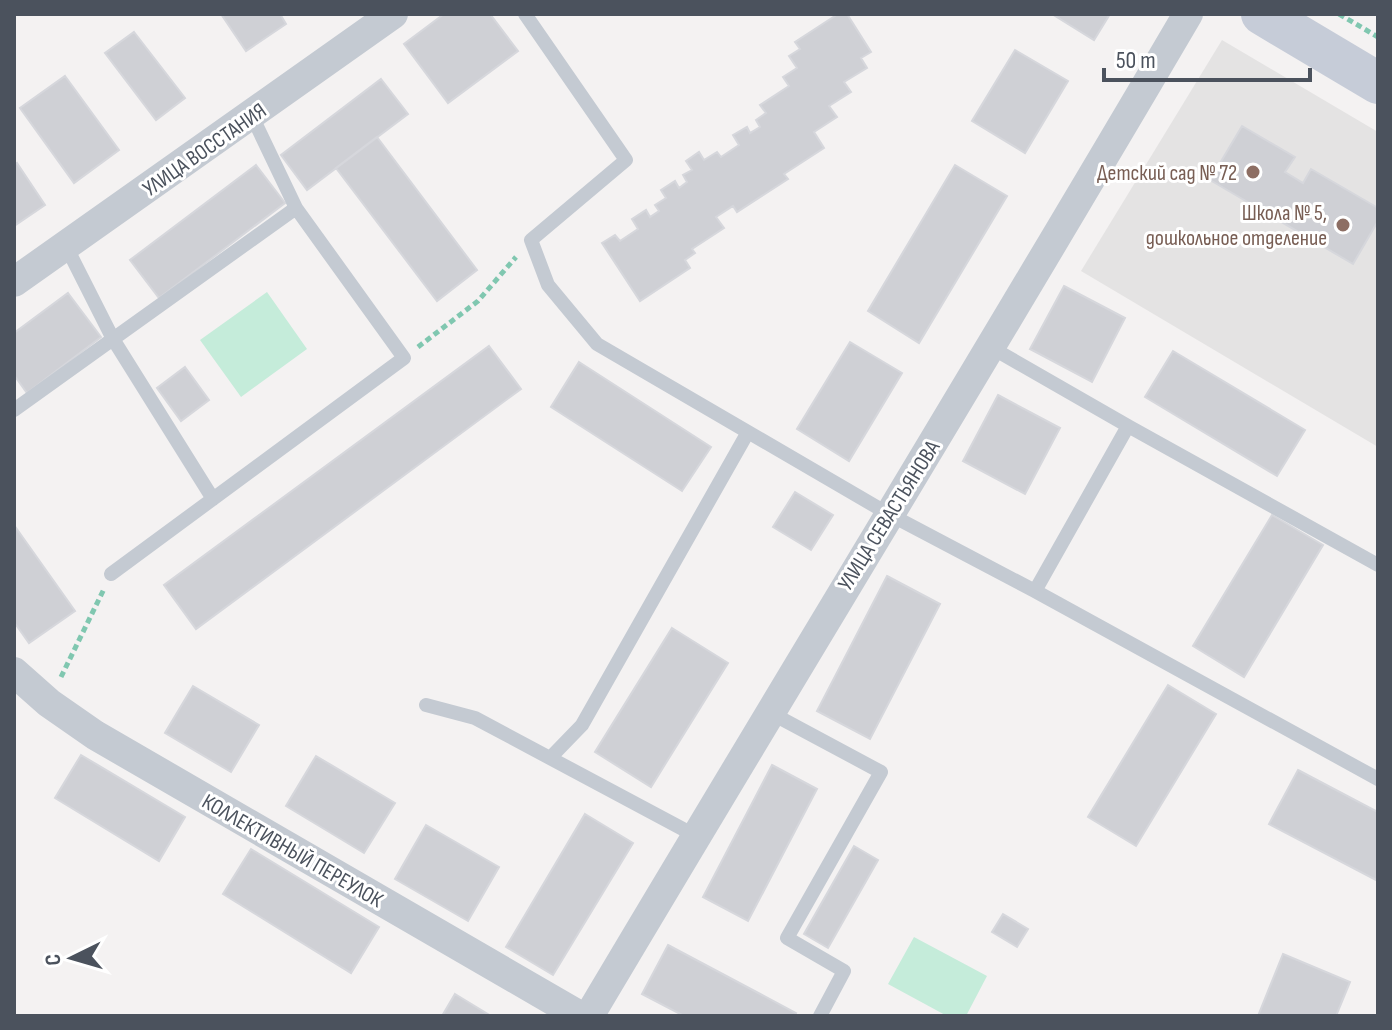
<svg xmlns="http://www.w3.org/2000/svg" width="1392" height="1030" font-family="'Sofia Sans Condensed',sans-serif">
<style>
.education{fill:#e4e3e3}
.green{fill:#c5ecda}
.building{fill:#cfd0d5;stroke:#d6d7dc;stroke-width:2}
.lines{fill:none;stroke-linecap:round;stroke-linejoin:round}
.path{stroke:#80c7b0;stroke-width:5;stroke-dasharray:6 4;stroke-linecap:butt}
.lane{stroke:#c4cad2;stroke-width:14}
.street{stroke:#c4cad2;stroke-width:30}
.secondary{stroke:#c6ccd8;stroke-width:42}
.education-dot{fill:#8d6e63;stroke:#fff;stroke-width:3}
.labels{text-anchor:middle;stroke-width:6;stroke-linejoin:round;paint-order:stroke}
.street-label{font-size:22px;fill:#4b525d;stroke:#fff}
.education-label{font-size:22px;fill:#785e54;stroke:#fff;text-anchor:end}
</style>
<rect width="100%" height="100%" fill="#f4f2f2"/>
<!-- education -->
<path class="education" d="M 1222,40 L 1378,132 L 1378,447 L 1081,271 Z"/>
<!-- green -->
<path class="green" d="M 267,292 L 307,349 L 241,397 L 200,340 Z
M 914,937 L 987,976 L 966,1016 L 947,1016 L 888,984 Z"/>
<!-- building -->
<path class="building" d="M 221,14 L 280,14 L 286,24 L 246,51 Z
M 444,14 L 490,14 L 518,51 L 448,103 L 404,44 Z
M 838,14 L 847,14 L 871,52 L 861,58 L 867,68 L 844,82 L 851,92 L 829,106 L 837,117 L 814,132 L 824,148 L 784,174 L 788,179 L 737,212 L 733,206 L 716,217 L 724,228 L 692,249 L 695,253 L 685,260 L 690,268 L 640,301 L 602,243 L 615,235 L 620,241 L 638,229 L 632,219 L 646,210 L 650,217 L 659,211 L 655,205 L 666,198 L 661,190 L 675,181 L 679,188 L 687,182 L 683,175 L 692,170 L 686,161 L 699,152 L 704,160 L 717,152 L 721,157 L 739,145 L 733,135 L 747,127 L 750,133 L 760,127 L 756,120 L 766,113 L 760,105 L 789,86 L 783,77 L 797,68 L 789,56 L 800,49 L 795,42 Z
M 1052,14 L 1110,14 L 1094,40 Z
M 134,32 L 185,98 L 156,120 L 105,53 Z
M 1015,50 L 1068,81 L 1025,153 L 972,121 Z
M 65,76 L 119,150 L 74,183 L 20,108 Z
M 381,79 L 408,114 L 307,190 L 281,155 Z
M 1242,126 L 1295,157 L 1285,172 L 1303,183 L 1311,169 L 1378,208 L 1378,221 L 1353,264 L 1210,180 Z
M 377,137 L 477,270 L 437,301 L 336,168 Z
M 17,163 L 45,205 L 14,226 L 14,165 Z
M 256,165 L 285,203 L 159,298 L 130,260 Z
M 955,165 L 1007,196 L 919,343 L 868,311 Z
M 1064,286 L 1125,318 L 1092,382 L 1030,349 Z
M 68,293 L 101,337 L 27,393 L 14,375 L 14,333 Z
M 850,342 L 902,373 L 849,461 L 797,429 Z
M 489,346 L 521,389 L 196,629 L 164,585 Z
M 1173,351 L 1305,430 L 1277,476 L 1145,397 Z
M 579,362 L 711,447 L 682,491 L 551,407 Z
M 185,367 L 209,400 L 181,421 L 157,388 Z
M 998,395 L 1060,428 L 1025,494 L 963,461 Z
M 795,492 L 833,515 L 811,550 L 773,527 Z
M 1272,515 L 1323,545 L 1244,677 L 1193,646 Z
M 14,525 L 75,611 L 29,643 L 14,622 Z
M 887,576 L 940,604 L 870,739 L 817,711 Z
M 672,628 L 728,663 L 651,787 L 595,752 Z
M 1168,685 L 1216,714 L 1136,846 L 1088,817 Z
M 193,686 L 259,725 L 231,772 L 165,733 Z
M 81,755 L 185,817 L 159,861 L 55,798 Z
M 316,756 L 395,803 L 364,853 L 286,806 Z
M 772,765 L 817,789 L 748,921 L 703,897 Z
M 1298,770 L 1378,812 L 1378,881 L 1269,824 Z
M 585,814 L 633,843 L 553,975 L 506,947 Z
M 426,825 L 499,867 L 468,921 L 395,879 Z
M 854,846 L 878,860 L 828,948 L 804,934 Z
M 251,849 L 379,927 L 351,973 L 223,894 Z
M 1003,914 L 1028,929 L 1017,947 L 992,932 Z
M 668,945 L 796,1013 L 794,1016 L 684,1016 L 642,994 Z
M 1283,954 L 1350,982 L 1336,1016 L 1258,1016 Z
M 455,994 L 491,1016 L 442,1016 Z"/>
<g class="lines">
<!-- path -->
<path class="path" d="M 1339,14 L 1378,37
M 418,347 L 478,301 L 516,257
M 61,677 L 104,589"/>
<!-- lane -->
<path class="lane" d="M 525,14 L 626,160 L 531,240 L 548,285 L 597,344 L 887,513 L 1035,591 L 1128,426 L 1378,565
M 992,348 L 1128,426
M 14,410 L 113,339 L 66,246
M 213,499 L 113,339 L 296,208
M 111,574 L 404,358 L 296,208 L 252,116
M 1035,591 L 1378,779
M 426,705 L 475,718 L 696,836
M 769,712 L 881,772 L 787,938 L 844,971 L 820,1016
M 551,757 L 582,725 L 748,432"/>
<!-- street -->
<path class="street" d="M 14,282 L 393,14
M 14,672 L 49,703 L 95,735 L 580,1016
M 589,1016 C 788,681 991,350 1188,14"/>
<!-- secondary -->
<path class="secondary" d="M 1262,14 L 1378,83"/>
</g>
<!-- markers -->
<g class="education-dot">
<circle cx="1253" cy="172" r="8"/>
<circle cx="1343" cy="225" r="8"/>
</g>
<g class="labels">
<!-- street labels -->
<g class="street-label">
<text transform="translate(204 149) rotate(-35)" y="8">УЛИЦА ВОССТАНИЯ</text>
<text transform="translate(888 515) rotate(-58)" y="8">УЛИЦА СЕВАСТЬЯНОВА</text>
<text transform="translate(293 850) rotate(30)" y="8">КОЛЛЕКТИВНЫЙ ПЕРЕУЛОК</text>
</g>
<!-- education labels -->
<g class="education-label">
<text x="1237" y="180">Детский сад № 72</text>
<text x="1327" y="220">Школа № 5,<tspan x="1327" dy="25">дошкольное отделение</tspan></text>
</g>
</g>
<!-- border -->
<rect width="1392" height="1030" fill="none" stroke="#4b525d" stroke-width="32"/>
<!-- north arrow -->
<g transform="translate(72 958) rotate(265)" stroke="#ffffff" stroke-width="6" paint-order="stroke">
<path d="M0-6L14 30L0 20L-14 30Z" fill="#4b525d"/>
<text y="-12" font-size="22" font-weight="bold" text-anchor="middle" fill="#4b525d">С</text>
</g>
<!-- scale -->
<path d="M1104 68v12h206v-12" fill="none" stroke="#4b525d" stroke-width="4"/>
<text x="1116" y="68" font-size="24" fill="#4b525d" stroke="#ffffff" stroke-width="6" paint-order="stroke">50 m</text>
</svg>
